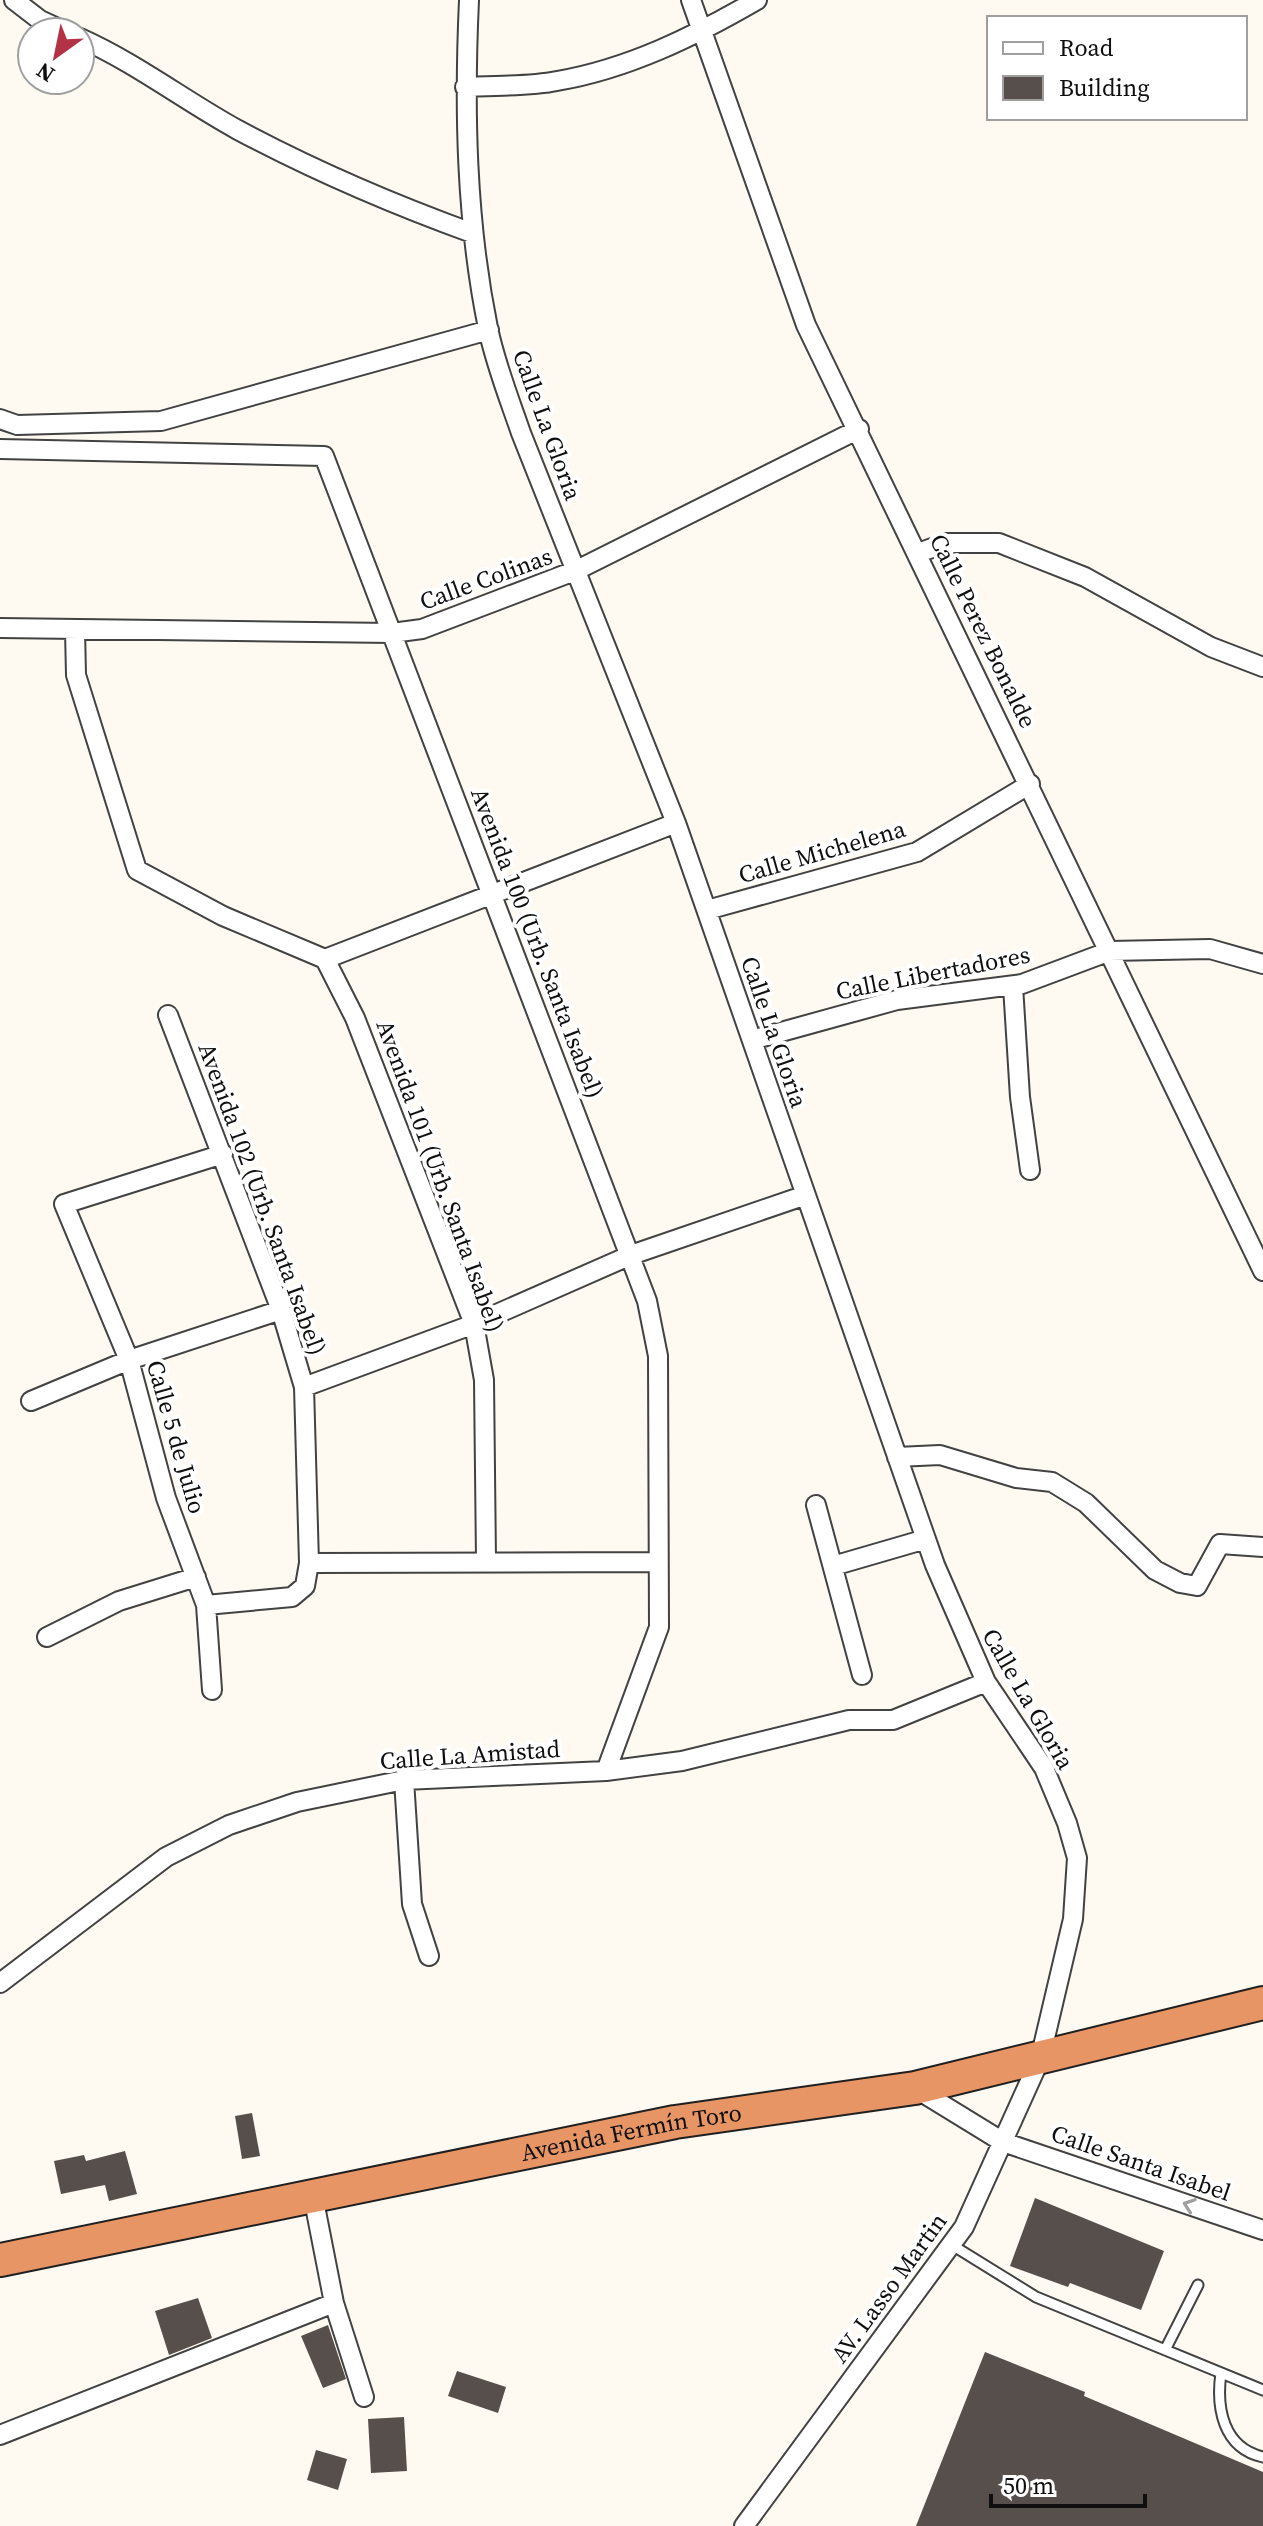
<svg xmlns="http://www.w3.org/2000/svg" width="1263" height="2526" font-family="'Source Serif 4',serif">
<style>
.building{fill:#574f4c}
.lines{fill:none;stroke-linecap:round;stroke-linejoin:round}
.lane-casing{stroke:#424242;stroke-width:13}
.street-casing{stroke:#424242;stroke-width:22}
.highway-casing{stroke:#202020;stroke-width:36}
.lane{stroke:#fff;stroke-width:9}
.street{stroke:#fff;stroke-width:18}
.highway{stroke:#e89566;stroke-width:32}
.oneway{stroke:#9f9f9f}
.labels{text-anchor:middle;stroke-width:8;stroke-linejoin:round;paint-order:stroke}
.street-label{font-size:24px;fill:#0f0f0f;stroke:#fff}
</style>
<rect width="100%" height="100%" fill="#fefaf2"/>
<!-- building -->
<path class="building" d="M 252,2113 L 260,2156 L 242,2159 L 235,2116 Z
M 125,2151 L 137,2194 L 109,2201 L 105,2185 L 61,2194 L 54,2161 L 84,2155 L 86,2161 Z
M 1035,2198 L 1164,2251 L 1141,2310 L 1070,2283 L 1068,2287 L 1010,2266 Z
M 198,2298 L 212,2338 L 169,2355 L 155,2311 Z
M 328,2325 L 346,2379 L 323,2388 L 301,2336 Z
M 985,2352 L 1085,2392 L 1084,2396 L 1263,2472 L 1263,2526 L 916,2526 Z
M 457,2371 L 506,2387 L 498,2413 L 448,2396 Z
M 404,2417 L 407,2471 L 371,2473 L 368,2419 Z
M 316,2450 L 347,2459 L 338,2490 L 307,2480 Z"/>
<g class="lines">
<defs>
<path id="lane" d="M 952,2245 L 1036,2297 L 1263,2390
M 1165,2350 L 1198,2285
M 1221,2373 C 1216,2408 1223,2448 1263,2457"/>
<path id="street" d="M 14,0 L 40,20 L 66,32
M 469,0 C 464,110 466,220 488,328 C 495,363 509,398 521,433 L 676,823 L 935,1565 L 986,1682 L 1044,1768 L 1067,1823 L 1077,1858 L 1073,1919 L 1040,2059 L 964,2227 L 744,2526
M 691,0 L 806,325 L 1263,1271
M 80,38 C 136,63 185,101 238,130 C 313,170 392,204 472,233
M 465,87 C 495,85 528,87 557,81 C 628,69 695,36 757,0
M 0,419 L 17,425 L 161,421 L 489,330
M 0,449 L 324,456 L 647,1301 L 658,1356 L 659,1627 L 606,1771
M 918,553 L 946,543 L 999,543 L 1085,577 L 1211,647 L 1263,667
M 0,628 L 392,633 L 422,629 L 577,570 L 859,429
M 75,630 L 76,675 L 137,870 L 223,916 L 325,959
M 707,910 L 917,852 L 1030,784
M 325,959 L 355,1018 L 474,1324 L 484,1380 L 486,1561
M 325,959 L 676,823
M 1013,986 L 1020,1097 L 1030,1170
M 168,1015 L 281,1310 L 304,1387 L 309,1563 L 305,1586 L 292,1597 L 206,1605
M 752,1040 L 897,1000 L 1022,984 L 1110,951 L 1210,949 L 1263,964
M 304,1387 L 474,1324 L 631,1255 L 803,1196
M 31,1401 L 129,1360 L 281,1310
M 897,1457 L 940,1455 L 1016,1478 L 1052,1482 L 1086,1503 L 1155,1570 L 1180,1583 L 1197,1586 L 1220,1544 L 1263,1547
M 816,1505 L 862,1675
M 309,1563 L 658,1562
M 833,1566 L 926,1539
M 47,1637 L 119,1601 L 196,1577
M 212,1690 L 206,1605 L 166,1498 L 129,1360 L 64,1204 L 223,1154
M 404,1780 L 412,1904 L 429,1956
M 0,1983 L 166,1857 L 229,1825 L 297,1802 L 404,1780 L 606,1771 L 682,1761 L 849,1720 L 893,1720 L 986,1682
M 915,2088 L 1003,2142 L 1263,2230
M 313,2196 L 334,2303 L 364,2397
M 0,2435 L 334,2303"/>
<g id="highway">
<path id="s1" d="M 0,2260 L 675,2122 L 915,2088 L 1263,2003"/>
</g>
</defs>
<!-- lane casing -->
<use href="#lane" class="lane-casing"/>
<!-- street casing -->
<use href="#street" class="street-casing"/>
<!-- highway casing -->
<use href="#highway" class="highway-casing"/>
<!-- lane -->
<use href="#lane" class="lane"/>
<!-- street -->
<use href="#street" class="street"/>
<!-- highway -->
<use href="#highway" class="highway"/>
</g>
<!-- one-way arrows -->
<defs><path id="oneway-chevron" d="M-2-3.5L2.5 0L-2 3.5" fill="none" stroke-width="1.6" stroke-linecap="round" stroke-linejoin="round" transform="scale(2)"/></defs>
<use class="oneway" href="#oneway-chevron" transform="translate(1189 2205) rotate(-161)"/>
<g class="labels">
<!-- street labels -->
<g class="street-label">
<text transform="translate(547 425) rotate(70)" y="8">Calle La Gloria</text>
<text transform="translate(486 579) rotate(-20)" y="8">Calle Colinas</text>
<text transform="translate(983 631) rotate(64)" y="8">Calle Perez Bonalde</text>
<text transform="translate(822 852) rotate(-16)" y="8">Calle Michelena</text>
<text transform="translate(537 943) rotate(69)" y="8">Avenida 100 (Urb. Santa Isabel)</text>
<text transform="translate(933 973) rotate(-11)" y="8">Calle Libertadores</text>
<text transform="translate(774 1032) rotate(71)" y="8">Calle La Gloria</text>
<text transform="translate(440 1176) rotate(70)" y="8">Avenida 101 (Urb. Santa Isabel)</text>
<text transform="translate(262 1199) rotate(70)" y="8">Avenida 102 (Urb. Santa Isabel)</text>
<text transform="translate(176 1437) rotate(74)" y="8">Calle 5 de Julio</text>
<text transform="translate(1028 1699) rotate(60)" y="8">Calle La Gloria</text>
<text transform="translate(470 1755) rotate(-4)" y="8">Calle La Amistad</text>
<text dy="8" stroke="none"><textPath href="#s1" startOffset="644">Avenida Fermín Toro</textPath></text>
<text transform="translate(1141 2163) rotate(19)" y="8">Calle Santa Isabel</text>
<text transform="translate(889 2288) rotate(-54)" y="8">AV. Lasso Martin</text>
</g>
</g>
<!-- legend -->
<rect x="987" y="16" width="260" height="104" fill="#ffffff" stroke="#9f9f9f" stroke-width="2"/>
<rect x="1003" y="42" width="40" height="12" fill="#ffffff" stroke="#9f9f9f" stroke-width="2"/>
<text x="1059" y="56" font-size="24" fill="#0f0f0f">Road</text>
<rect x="1003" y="76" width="40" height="24" fill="#574f4c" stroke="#9f9f9f" stroke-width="2"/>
<text x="1059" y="96" font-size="24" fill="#0f0f0f">Building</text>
<!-- north arrow -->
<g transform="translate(56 56) rotate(213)"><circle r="38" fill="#ffffff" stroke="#9f9f9f" stroke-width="2"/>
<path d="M0-6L14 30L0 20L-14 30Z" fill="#b43245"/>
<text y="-12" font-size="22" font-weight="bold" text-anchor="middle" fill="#0f0f0f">N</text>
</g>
<!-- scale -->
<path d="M991 2494v12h154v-12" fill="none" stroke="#0f0f0f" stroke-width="4"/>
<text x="1003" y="2494" font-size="24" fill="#0f0f0f" stroke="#ffffff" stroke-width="6" paint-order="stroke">50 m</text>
</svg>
